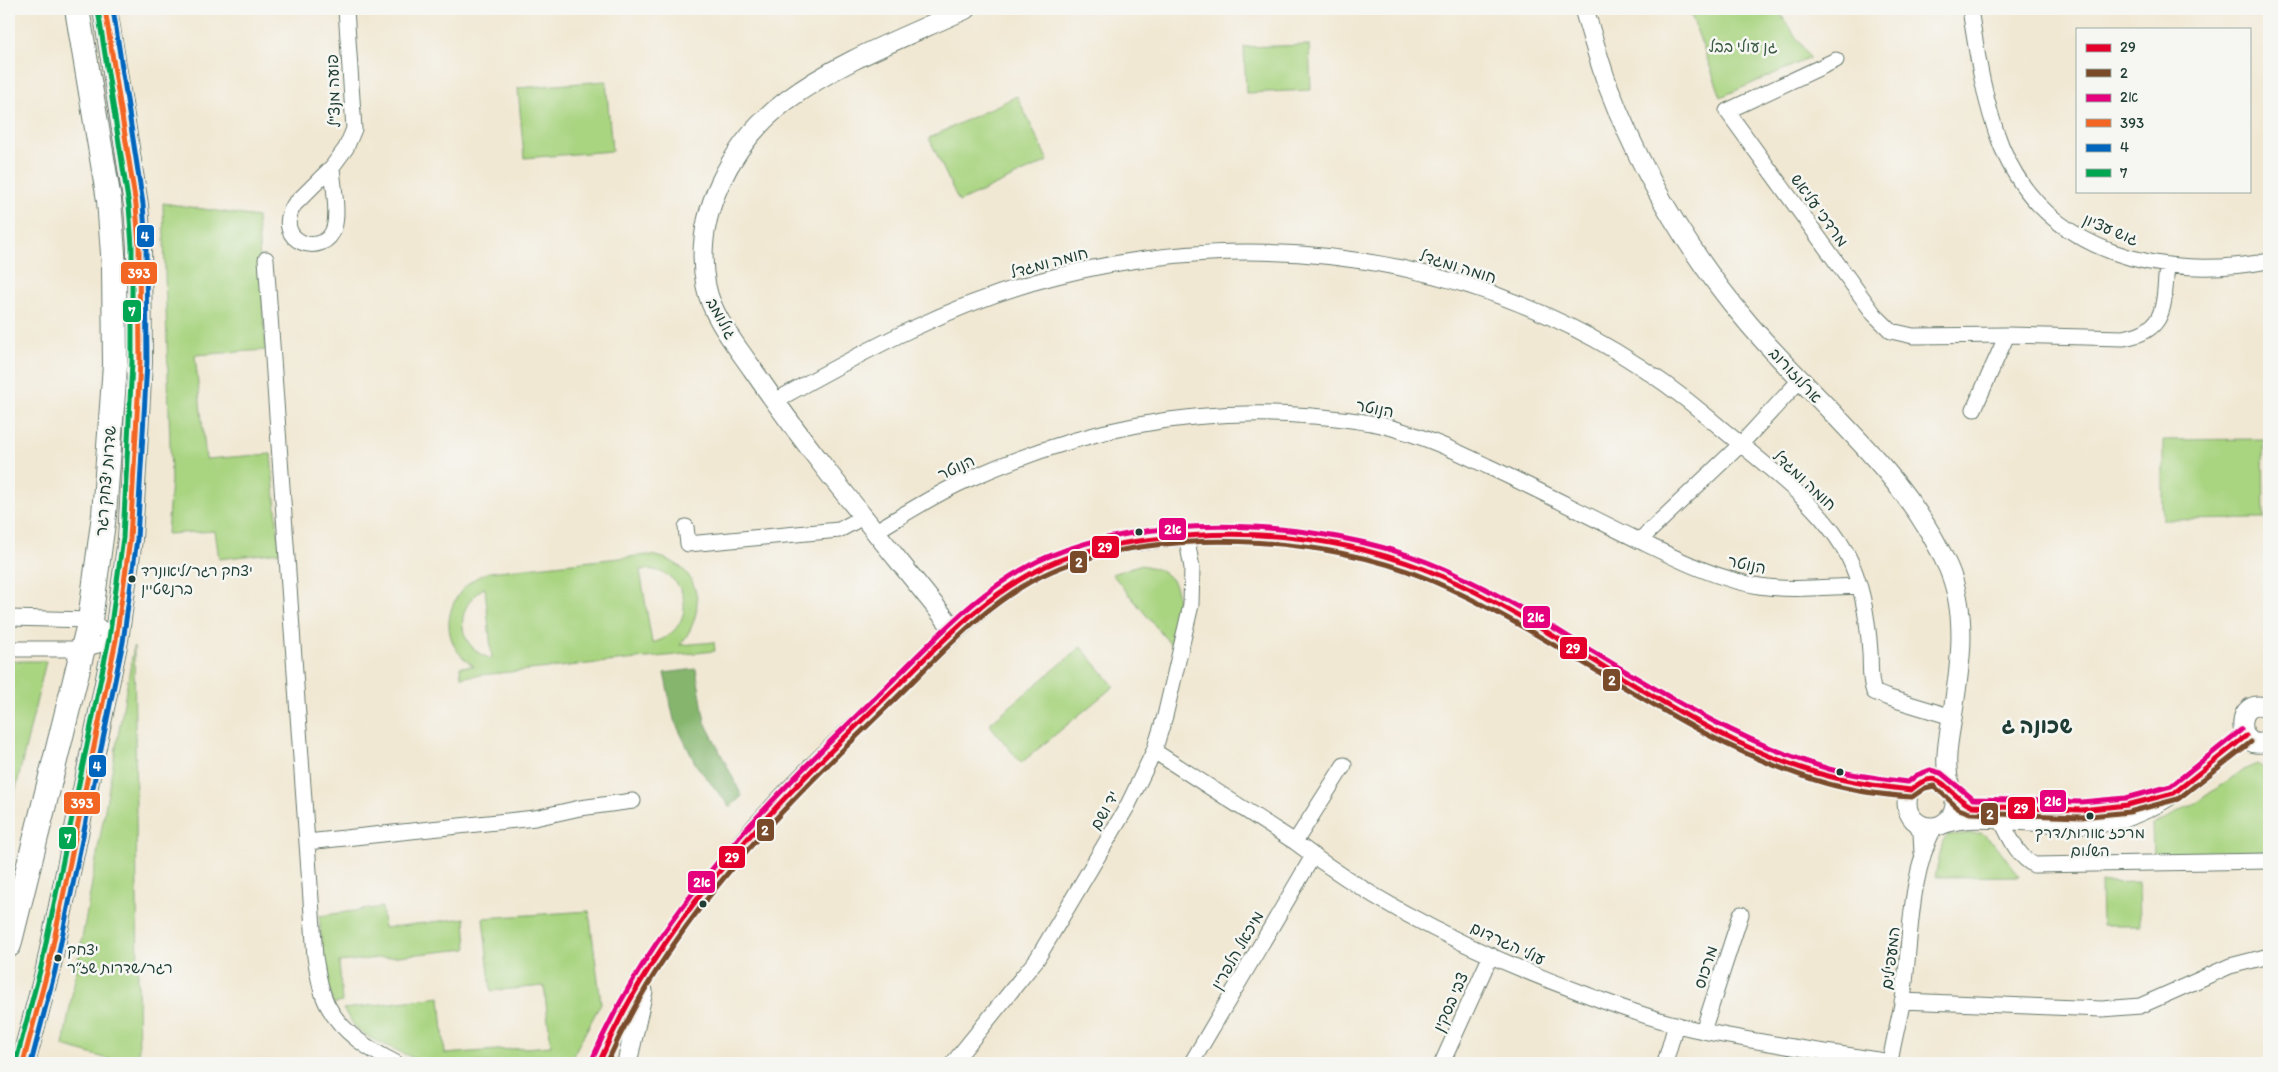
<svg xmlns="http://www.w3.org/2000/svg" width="2278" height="1072" font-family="Itim,'Playpen Sans Hebrew',sans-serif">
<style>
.green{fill:#a9d480;stroke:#64885a;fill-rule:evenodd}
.forest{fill:#86b66e;stroke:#527a51}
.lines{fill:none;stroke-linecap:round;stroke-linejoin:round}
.minor-casing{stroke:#68796c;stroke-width:17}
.tertiary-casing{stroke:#68796c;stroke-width:21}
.primary-casing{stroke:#68796c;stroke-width:26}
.minor{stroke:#fff;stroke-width:15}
.tertiary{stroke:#fff;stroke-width:19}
.primary{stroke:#fff;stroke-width:24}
.bus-1-casing{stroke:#f6f6f2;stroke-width:9}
.bus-2-casing{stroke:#f6f6f2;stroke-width:9}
.bus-3-casing{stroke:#f6f6f2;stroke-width:9}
.bus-4-casing{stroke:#f6f6f2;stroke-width:9}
.bus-5-casing{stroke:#f6f6f2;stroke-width:9}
.bus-6-casing{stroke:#f6f6f2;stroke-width:9}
.bus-1{stroke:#e4002b;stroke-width:5}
.bus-2{stroke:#7a4b2a;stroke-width:5}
.bus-3{stroke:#e5007d;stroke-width:5}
.bus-4{stroke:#f26522;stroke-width:5}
.bus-5{stroke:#0065bd;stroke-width:5}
.bus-6{stroke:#00a651;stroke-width:5}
.bus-dot{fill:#1f3d34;stroke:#f6f6f2;stroke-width:2}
.labels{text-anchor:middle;stroke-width:5;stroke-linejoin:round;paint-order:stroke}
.bus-label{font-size:15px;fill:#1f3d34;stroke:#f6f6f2;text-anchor:start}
.park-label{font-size:16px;fill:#3b5b43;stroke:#f6f6f2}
.street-label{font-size:16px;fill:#1f3d34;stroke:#f6f6f2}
.district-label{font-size:21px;font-weight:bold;fill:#1f3d34;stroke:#f6f6f2}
.line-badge{stroke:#f6f6f2;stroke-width:2}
.badge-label{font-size:14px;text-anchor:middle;font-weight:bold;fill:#fff}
</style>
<rect width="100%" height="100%" fill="#f6f6f2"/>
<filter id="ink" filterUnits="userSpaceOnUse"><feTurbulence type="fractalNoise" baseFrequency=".02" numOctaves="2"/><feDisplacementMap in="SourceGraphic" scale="10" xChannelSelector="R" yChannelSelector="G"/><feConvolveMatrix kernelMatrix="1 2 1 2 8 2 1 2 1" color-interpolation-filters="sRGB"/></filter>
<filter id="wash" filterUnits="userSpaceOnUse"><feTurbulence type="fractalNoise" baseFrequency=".0096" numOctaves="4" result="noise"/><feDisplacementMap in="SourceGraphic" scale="20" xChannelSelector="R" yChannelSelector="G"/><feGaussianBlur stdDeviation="1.12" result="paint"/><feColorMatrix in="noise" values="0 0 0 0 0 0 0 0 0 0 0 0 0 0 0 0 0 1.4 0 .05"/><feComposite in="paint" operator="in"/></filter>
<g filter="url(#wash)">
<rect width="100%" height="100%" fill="#f1e8d3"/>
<!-- green -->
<path class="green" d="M 1689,9 L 1777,9 L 1810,58 L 1721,97 Z
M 1309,45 L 1311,90 L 1246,93 L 1244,47 Z
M 606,81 L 612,151 L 524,158 L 518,88 Z
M 1017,96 L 1048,161 L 959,202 L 929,138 Z
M 163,203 L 257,217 L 266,350 L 195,355 L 206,459 L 271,454 L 280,552 L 219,559 L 215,531 L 167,534 L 171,480 Z
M 2263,439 L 2264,519 L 2163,520 L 2163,440 Z
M 648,555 C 699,560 711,608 680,645 L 714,642 L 715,651 L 461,677 L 460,667 L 474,666 C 432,640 447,586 489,572 ZM 648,569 C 694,574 697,631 652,643 L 640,570 ZM 484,588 L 485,588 L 492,659 C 456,648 453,607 484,588 Z
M 1139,565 C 1191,571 1178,609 1171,645 L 1112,574 Z
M 134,646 L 139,1063 L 122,1063 L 63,1046 Z
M 1081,647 L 1114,686 L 1021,763 L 989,724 Z
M 9,661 L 46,661 L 9,818 Z
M 2257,764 L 2269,771 L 2269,852 L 2153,854 L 2152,825 L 2191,806 L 2243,770 Z
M 1982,833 L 1997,846 L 2019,876 L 1935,877 L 1943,841 L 1948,835 Z
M 2139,882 L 2140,925 L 2102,925 L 2101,883 Z
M 382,907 L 384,928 L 465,918 L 467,949 L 339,962 L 342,1002 L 333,1004 L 324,968 L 319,916 Z
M 589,911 L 601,1003 L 569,1063 L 424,1063 L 370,1038 L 355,1027 L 343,1009 L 440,997 L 445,1054 L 551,1046 L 544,986 L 491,991 L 483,918 Z"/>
<!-- forest -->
<path class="forest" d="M 696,669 L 705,722 L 742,796 L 730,807 L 696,765 L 674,720 L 664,673 Z"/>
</g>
<g filter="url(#ink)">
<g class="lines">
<defs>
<path id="minor" d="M 1970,9 C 1977,54 1984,102 2001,145 C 2045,255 2164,281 2269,261
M 1836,60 L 1727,111 L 1874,314 L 1891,331 L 1913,336 L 2007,335 L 2123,338 C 2168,331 2163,304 2167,266
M 332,167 C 333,184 339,212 334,228 C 325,259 271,243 294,205 Z
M 332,167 L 346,148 L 354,129 L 346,9
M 266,259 L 315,957 C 318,973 320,992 328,1006 C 342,1033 370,1050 396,1063
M 775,401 C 864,351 956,301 1057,276 C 1287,219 1526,264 1709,418 C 1754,457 1819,501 1847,554 C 1862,583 1868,620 1870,652 C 1871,667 1869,678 1874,692 L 1886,697 L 1952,717
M 1974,409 L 2007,335
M 686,527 L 688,544 L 839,530 L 854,522 L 862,514
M 876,531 C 905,514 935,494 967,480 C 1078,430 1190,406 1312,416 C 1336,418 1361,420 1385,426 C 1420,435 1455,450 1487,466 C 1539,490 1590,517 1642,542 C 1679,560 1717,579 1759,586 C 1791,591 1826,587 1858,586
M 1639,541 L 1740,445 L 1800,380
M 9,618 L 90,620 L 116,640
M 9,649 L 83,649 L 116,640
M 1154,751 L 1295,842 C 1381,908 1484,957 1585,994 C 1624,1009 1663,1023 1703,1031 C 1765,1044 1828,1052 1890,1062
M 1914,819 L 1921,833 L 1922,853
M 2001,820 C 2010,837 2017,856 2034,865 L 2269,861
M 307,842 L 535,818 L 580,808 L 633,801
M 1295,842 L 1344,765
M 1902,1001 L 2102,1009 L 2140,1006 L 2230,966 L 2269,956
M 1703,1031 L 1741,914
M 1192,1062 L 1313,856
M 953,1063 L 1037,959 L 1127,807 L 1154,751 L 1165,716 L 1191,605 L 1192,568 L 1186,535
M 1442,1063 L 1491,955
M 1665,1063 L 1676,1024
M 1890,1063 C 1893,1042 1899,1021 1903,999 C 1911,942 1908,878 1935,826"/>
<path id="tertiary" d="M 1584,9 C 1592,35 1599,61 1608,86 C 1641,172 1689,253 1748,323 C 1816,403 1904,469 1948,567 C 1969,615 1960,668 1952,718 C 1948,742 1943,766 1951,790
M 955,631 C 887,545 815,461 753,370 C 736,345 712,317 706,286 C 692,216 731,143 786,101 C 839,61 905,37 966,9
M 2269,709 C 2233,692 2235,758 2269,740
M1907 803a24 24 0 1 1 48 0a24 24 0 1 1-48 0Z
M 1954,797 L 1963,805 L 1994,807
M 1943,824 C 1968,814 2002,820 2030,821 C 2056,822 2084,826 2110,821 C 2163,810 2206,769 2246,736
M 599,1063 C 608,1042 619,1022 630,1002 C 685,903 757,819 838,742 C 868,714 897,686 926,659 C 958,628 990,597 1028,575 C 1067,552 1111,544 1155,539 C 1287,524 1382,544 1499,605 C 1541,630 1582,654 1624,679 C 1711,731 1806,786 1911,790
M 627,1063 L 643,991"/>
<path id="primary" d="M 9,945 L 90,620 L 104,515 L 115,365 L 114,267 L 109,200 L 77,9
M 23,1063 L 48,969 L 116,640 L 130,539 L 140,362 L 139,246 L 136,205 L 105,9"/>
</defs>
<!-- minor casing -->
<use href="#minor" class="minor-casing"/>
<!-- tertiary casing -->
<use href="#tertiary" class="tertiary-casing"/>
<!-- primary casing -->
<use href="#primary" class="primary-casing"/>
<!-- minor -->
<use href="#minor" class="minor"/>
<!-- tertiary -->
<use href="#tertiary" class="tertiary"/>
<!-- primary -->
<use href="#primary" class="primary"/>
<defs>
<path id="bus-1" d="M 599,1063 C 662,915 777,803 891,692 C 938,646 984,594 1046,566 C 1080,550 1118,543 1155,539 C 1246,528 1338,536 1424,569 C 1479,590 1530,622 1580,652 C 1659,700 1741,754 1832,777 C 1858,784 1884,787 1911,790 C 1941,763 1945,794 1971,806 L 2081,810 L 2127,805 L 2174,793 L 2246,736"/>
<path id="bus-2" d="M 607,1063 C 670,919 781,809 892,702 C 941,654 988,599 1052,571 C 1157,526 1324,535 1428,579 C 1565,637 1680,741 1825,783 C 1853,791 1882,795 1912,797 L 1925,788 L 1934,786 L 1959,809 L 1970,813 L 2081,817 L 2129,812 L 2178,799 L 2251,742"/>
<path id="bus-3" d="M 592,1060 C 656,911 771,799 885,688 C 934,640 982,585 1047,557 C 1157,511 1318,520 1427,562 C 1480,583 1529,612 1577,642 C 1657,690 1738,742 1829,769 C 1855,776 1882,779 1908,782 L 1917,775 L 1930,770 L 1941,773 L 1973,799 L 2081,802 L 2126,798 L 2171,786 L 2241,730"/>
<path id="bus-4" d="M 23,1063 L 48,969 L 116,640 L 130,539 L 140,362 L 139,246 L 136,205 L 105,9"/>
<path id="bus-5" d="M 31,1063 L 55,971 L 123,642 L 137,539 L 147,362 L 146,245 L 143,204 L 113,9"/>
<path id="bus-6" d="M 16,1061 L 41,967 L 109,639 L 123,538 L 132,362 L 132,246 L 129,206 L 98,10"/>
</defs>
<!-- bus-1 casing -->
<use href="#bus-1" class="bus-1-casing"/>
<!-- bus-2 casing -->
<use href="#bus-2" class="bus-2-casing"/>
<!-- bus-3 casing -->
<use href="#bus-3" class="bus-3-casing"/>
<!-- bus-4 casing -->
<use href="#bus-4" class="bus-4-casing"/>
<!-- bus-5 casing -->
<use href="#bus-5" class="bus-5-casing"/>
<!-- bus-6 casing -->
<use href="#bus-6" class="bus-6-casing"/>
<!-- bus-1 -->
<use href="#bus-1" class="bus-1"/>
<!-- bus-2 -->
<use href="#bus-2" class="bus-2"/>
<!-- bus-3 -->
<use href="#bus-3" class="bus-3"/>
<!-- bus-4 -->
<use href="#bus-4" class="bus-4"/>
<!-- bus-5 -->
<use href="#bus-5" class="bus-5"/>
<!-- bus-6 -->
<use href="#bus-6" class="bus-6"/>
</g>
</g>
<!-- markers -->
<g class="bus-dot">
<circle cx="1139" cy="532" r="4.5"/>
<circle cx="132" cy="579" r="4.5"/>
<circle cx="1840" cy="772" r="4.5"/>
<circle cx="2090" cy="816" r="4.5"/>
<circle cx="703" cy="904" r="4.5"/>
<circle cx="58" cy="958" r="4.5"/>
</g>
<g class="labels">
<!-- bus labels -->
<g class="bus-label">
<text x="141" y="576">יצחק רגר/ליאונרד<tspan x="141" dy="18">ברנשטיין</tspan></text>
<text x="2090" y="838" text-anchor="middle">מרכז אורות/דרך<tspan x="2090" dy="18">השלום</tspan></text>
<text x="67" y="955">יצחק<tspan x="67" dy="18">רגר/שדרות שז״ר</tspan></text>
</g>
<!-- park labels -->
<g class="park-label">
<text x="1743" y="52">גן עולי בבל</text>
</g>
<!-- street labels -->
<g class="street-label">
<text transform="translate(333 91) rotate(-92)" y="6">פועה מנצ"ל</text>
<text transform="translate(1820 210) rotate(54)" y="6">מרדכי עליאש</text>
<text transform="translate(2111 229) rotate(23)" y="6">גוש עציון</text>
<text transform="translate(1049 262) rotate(-15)" y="6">חומה ומגדל</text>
<text transform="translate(1458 266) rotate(17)" y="6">חומה ומגדל</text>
<text transform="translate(722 318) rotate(61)" y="6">גולומב</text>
<text transform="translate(1796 375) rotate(47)" y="6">ארלוזורוב</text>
<text transform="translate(1375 408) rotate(11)" y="6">הנוטר</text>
<text transform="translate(956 467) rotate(-25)" y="6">הנוטר</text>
<text transform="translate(1805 480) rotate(43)" y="6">חומה ומגדל</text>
<text transform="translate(105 481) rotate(-85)" y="6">שדרות יצחק רגר</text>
<text transform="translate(1747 564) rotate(12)" y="6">הנוטר</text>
<text transform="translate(1104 810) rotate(-61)" y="6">יד ושם</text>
<text transform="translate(1508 943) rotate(25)" y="6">עולי הגרדום</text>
<text transform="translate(1237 950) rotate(-60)" y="6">מיכאל הלפרין</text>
<text transform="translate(1890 958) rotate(-83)" y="6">המעפילים</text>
<text transform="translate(1705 967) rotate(-72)" y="6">מרכוס</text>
<text transform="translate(1450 1002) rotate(-66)" y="6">צבי בסקין</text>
</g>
<!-- district labels -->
<g class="district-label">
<text x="2037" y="733">שכונה ג</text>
</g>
</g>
<g class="line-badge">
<rect x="136" y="224" width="19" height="24" rx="5" fill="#0065bd"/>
<rect x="120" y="261" width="38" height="24" rx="5" fill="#f26522"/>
<rect x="122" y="299" width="20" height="24" rx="5" fill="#00a651"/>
<rect x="1158" y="517" width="29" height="24" rx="5" fill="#e5007d"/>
<rect x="1091" y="535" width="29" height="24" rx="5" fill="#e4002b"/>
<rect x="1069" y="550" width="19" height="24" rx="5" fill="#7a4b2a"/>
<rect x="1522" y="605" width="29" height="24" rx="5" fill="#e5007d"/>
<rect x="1559" y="636" width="29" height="24" rx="5" fill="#e4002b"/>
<rect x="1602" y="668" width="19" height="24" rx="5" fill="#7a4b2a"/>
<rect x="88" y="754" width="19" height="24" rx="5" fill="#0065bd"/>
<rect x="2039" y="789" width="28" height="24" rx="5" fill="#e5007d"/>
<rect x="63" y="791" width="38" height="24" rx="5" fill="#f26522"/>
<rect x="2007" y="796" width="29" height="24" rx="5" fill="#e4002b"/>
<rect x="1980" y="802" width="19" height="24" rx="5" fill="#7a4b2a"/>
<rect x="756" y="818" width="19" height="24" rx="5" fill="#7a4b2a"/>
<rect x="58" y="826" width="19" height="24" rx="5" fill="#00a651"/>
<rect x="718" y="845" width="28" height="24" rx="5" fill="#e4002b"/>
<rect x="687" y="870" width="29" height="24" rx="5" fill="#e5007d"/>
</g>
<g class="badge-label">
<text x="145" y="241">4</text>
<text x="139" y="278">393</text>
<text x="132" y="316">7</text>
<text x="1173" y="534">2א</text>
<text x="1105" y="552">29</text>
<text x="1079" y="567">2</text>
<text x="1536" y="622">2א</text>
<text x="1573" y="653">29</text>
<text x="1612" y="685">2</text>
<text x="97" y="771">4</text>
<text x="2053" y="806">2א</text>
<text x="82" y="808">393</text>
<text x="2021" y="813">29</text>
<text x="1990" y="819">2</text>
<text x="765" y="835">2</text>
<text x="68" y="843">7</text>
<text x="732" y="862">29</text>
<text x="702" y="887">2א</text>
</g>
<!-- margin -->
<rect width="2278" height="1072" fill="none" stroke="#f6f6f2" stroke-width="30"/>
<!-- legend -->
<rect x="2076" y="28" width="175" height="165" fill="#f6f6f2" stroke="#a0aca6"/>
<rect x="2086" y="44" width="25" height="8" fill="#e4002b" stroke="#a0aca6"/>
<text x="2120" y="52" font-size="15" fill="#1f3d34">29</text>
<rect x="2086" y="69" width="25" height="8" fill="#7a4b2a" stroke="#a0aca6"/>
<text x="2120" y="78" font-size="15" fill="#1f3d34">2</text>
<rect x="2086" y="94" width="25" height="8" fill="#e5007d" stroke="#a0aca6"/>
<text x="2120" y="102" font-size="15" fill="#1f3d34">2א</text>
<rect x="2086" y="119" width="25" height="8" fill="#f26522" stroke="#a0aca6"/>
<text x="2120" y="128" font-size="15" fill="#1f3d34">393</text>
<rect x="2086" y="144" width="25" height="8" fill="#0065bd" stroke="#a0aca6"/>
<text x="2120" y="152" font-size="15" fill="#1f3d34">4</text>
<rect x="2086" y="169" width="25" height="8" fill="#00a651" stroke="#a0aca6"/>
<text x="2120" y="178" font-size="15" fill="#1f3d34">7</text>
</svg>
